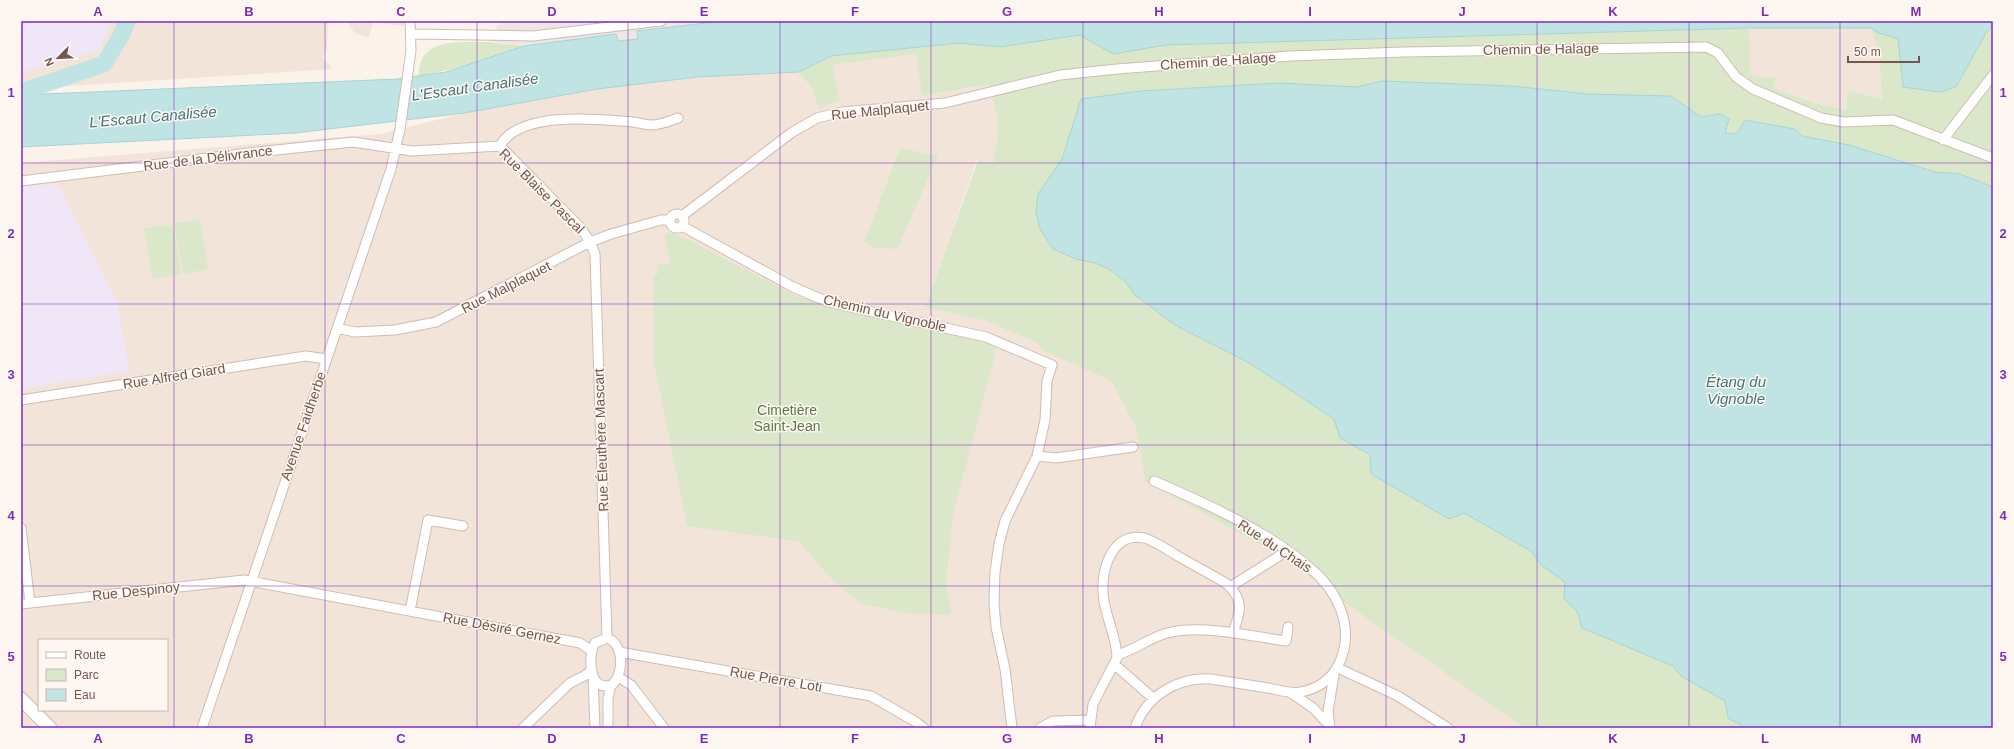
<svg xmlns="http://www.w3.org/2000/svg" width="2014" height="749" font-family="Helvetica,sans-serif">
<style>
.residential{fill:#f2e4d9;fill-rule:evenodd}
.industrial{fill:#ede6e3}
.education{fill:#efe7f8}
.green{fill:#dae8c9}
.water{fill:#c0e3e3;stroke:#a7d3d4}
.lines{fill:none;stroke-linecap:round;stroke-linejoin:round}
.river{stroke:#c0e3e3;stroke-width:17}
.street-casing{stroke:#cfbcb3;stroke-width:11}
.secondary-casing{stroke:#d1bbb1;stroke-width:15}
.street{stroke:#fff;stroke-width:9}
.secondary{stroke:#fff;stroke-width:13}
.grid{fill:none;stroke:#7b2cbf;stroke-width:1;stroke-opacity:0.55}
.labels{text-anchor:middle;stroke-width:3;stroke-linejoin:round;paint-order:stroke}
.street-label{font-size:14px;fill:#74584f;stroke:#fef7f1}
.park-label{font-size:14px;fill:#5d7848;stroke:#fef7f1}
.water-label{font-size:15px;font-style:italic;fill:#447678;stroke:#fef7f1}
.neatline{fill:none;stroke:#7b2cbf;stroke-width:1.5}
.grid-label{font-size:13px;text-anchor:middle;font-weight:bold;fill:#7b2cbf}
</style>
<rect width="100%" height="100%" fill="#fbf3ea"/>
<!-- residential -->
<path class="residential" d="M 21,21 L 328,21 L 327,48 L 323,58 L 333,69 L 21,89 Z
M 347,21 L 404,21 L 404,26 L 373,22 L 369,37 L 355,34 Z
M 1749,28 L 1871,28 L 1879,55 L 1882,99 L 1848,90 L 1846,110 L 1815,103 L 1774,88 L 1775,77 L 1751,76 Z
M 916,54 L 922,96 L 989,84 L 996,105 L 998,139 L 993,164 L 977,160 L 925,307 L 986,321 L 1037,343 L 1046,352 L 1111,381 L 1136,428 L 1145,481 L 1289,561 L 1349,606 L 1524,728 L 21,728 L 21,163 L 381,134 L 464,113 L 597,89 L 697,77 L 799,72 L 812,89 L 819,108 L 840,100 L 831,65 ZM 39,640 L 167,640 L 167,710 L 39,710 Z"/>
<!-- industrial -->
<path class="industrial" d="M 499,21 L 723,21 L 637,31 L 638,39 L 618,41 L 616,34 L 524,46 L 490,41 Z"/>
<!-- education -->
<path class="education" d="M 21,21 L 112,21 L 99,50 L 21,72 Z
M 50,184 L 59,187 L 116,300 L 130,371 L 21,389 L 21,187 Z"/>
<!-- green -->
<path class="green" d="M 1993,26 L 1993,187 L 1960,174 L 1935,172 L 1849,145 L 1802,136 L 1795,129 L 1745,120 L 1737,134 L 1725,133 L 1720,114 L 1701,117 L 1671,96 L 1588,94 L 1510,86 L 1383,81 L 1356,87 L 1280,83 L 1141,91 L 1069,137 L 1062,159 L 1038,194 L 1036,209 L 1076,259 L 1095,263 L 1109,269 L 1125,281 L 1135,295 L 1175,325 L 1251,364 L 1286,386 L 1334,419 L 1340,438 L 1464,513 L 1531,551 L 1541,565 L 1565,582 L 1564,599 L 1577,611 L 1582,628 L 1673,666 L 1681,676 L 1725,701 L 1728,718 L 1746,728 L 1524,728 L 1349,606 L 1289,561 L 1145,481 L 1136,428 L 1111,381 L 1046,352 L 1037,343 L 986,321 L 925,307 L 978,160 L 993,163 C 1000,132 999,115 989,84 L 922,96 L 916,54 L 832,65 L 840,100 L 819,109 L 812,89 L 799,72 L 831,56 L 959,43 L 999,47 L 1080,35 L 1113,54 L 1166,45 L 1749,28 L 1751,76 L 1775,77 L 1774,88 L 1815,103 L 1846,110 L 1848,90 L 1882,99 L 1879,55 L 1871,28 L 1879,33 L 1898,39 L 1903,87 L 1956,87 L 1987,31 Z
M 489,42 L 524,46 C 489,58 455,70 419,76 C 418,36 461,43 489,42 Z
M 900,148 L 938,156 L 897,250 L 887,247 L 874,249 L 864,242 Z
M 200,220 L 208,269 L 183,274 L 174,224 Z
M 173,225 L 181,274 L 153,279 L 144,228 Z
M 669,232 L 685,238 L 796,296 L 873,317 L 998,344 L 953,515 L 946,582 L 951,612 L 949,615 L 905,613 L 859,603 L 832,579 L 798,541 L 687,526 L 654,364 L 654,275 L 658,274 L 657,265 L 670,264 L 665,235 Z"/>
<!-- water -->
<path class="water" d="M 723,21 L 1993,21 L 1993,26 L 1987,31 L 1956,87 L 1940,92 L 1903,87 L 1898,39 L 1879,33 L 1871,28 L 1749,28 L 1166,45 L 1113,54 L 1080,35 L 999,47 L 959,43 L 831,56 L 799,72 L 697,77 L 597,89 L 464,113 L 295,133 L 21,147 L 21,95 L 397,79 L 446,72 L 524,46 L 616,34 L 618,41 L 638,39 L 637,31 Z
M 1383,81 L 1511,86 L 1588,94 L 1671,96 L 1701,117 L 1720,114 L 1729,119 L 1725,133 L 1737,134 L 1745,120 L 1795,129 L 1802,136 L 1849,145 L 1935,172 L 1960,174 L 1993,187 L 1993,728 L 1746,728 L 1728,718 L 1725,701 L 1681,676 L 1673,666 L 1582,628 L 1577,611 L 1564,599 L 1565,582 L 1541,565 L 1531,551 L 1464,513 L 1449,519 L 1371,474 L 1370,455 L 1340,438 L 1334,419 L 1251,364 L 1175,325 L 1135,295 L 1125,281 L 1109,269 L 1095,263 L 1076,259 L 1053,249 L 1039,227 L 1036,209 L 1037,201 L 1038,194 L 1062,159 L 1081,99 L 1141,91 L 1280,83 L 1356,87 Z"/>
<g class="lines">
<!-- river -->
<path class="river" d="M 21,92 L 104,64 L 122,34 L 127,21"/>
<defs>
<path id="street" d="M 412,34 L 533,36 L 661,21
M 1943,140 L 1993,75
M 500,146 C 519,110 599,119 633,122 C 639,123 645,125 651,125 C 661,125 670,121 678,118
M 21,181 L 257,152 L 353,142 L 412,151 L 500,146 L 581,228 L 590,242 L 595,254 L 607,638
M670 221a7 7 0 1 1 14 0a7 7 0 1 1-14 0Z
M 682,216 L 791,133 L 817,118 L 842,112 L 945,103 L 1060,75 L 1117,69 L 1290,56 L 1404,52 L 1706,47 L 1718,53 L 1736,77 L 1753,89 L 1821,118 L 1844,122 L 1893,120 L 1993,158
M 682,226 L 793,287 L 828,302 L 986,337 L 1052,365 L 1047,381 L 1045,420 L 1037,456
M 337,328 L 355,332 L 395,330 L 436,322 L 590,242 L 611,234 L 661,220 L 670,220
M 21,400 L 306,356 L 326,359
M 21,528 L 30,603
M 1230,587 L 1287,551
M 21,604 L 244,580 L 580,643 L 592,651
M 410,611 L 428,520 L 463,526
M 607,638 C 624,643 624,673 613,684 C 589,695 587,656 595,643 Z
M 619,652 L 871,696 L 916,722 L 924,728
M 1117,655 C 1135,650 1149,638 1167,633 C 1203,624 1250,636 1286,641 L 1288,627
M 1115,665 L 1154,699
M 1338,668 L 1398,696 L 1448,728
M 593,676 L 595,728
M 618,677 L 631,685 L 664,728
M 1291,693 L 1313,708 L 1329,725
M 202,728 L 391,169 L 400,129 L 411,51 L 410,21
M 523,728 L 570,683 L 584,676 L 592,670
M 608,728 L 608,698 L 611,685
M 1012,728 L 1005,669 L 996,627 L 994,603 L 995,572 L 999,544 L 1005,521 L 1037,456 L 1056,458 L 1133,447
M 1040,728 L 1053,721 L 1090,720
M 1090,728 L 1093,704 L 1117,658 C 1117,636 1104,615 1103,593 C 1101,569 1113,531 1144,538 C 1155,541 1166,549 1176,555 C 1193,565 1211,574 1227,584 C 1245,601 1240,612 1233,633
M 1135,728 C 1146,696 1177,677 1211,679 C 1230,682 1249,685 1268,688 C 1279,690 1290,694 1301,692 C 1320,688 1334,678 1341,659 C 1354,625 1337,590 1310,568 C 1268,531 1205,503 1154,481
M 1330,728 L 1328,711 L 1334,675"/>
<path id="secondary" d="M 21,699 L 50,728"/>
</defs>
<!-- street casing -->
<use href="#street" class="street-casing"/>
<!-- secondary casing -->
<use href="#secondary" class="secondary-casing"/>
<!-- street -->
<use href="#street" class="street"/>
<!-- secondary -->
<use href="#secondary" class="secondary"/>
</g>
<!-- grid -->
<path class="grid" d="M 174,21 L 174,728M 325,21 L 325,728M 477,21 L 477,728M 628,21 L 628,728M 780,21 L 780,728M 931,21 L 931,728M 1083,21 L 1083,728M 1234,21 L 1234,728M 1386,21 L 1386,728M 1537,21 L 1537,728M 1689,21 L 1689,728M 1840,21 L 1840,728M 21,163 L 1993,163M 21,304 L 1993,304M 21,445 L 1993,445M 21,586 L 1993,586"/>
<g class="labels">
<!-- street labels -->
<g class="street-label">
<text transform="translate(1541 49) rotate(-1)" y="5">Chemin de Halage</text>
<text transform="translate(1218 61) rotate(-4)" y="5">Chemin de Halage</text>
<text transform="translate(880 110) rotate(-6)" y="5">Rue Malplaquet</text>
<text transform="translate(208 158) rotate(-7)" y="5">Rue de la Délivrance</text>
<text transform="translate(542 191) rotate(45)" y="5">Rue Blaise Pascal</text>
<text transform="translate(506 287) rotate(-27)" y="5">Rue Malplaquet</text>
<text transform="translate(885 313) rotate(13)" y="5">Chemin du Vignoble</text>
<text transform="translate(174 376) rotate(-9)" y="5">Rue Alfred Giard</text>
<text transform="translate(303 426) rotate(-71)" y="5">Avenue Faidherbe</text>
<text transform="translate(601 440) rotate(-92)" y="5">Rue Éleuthère Mascart</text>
<text transform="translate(1275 546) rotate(33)" y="5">Rue du Chais</text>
<text transform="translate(136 591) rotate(-6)" y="5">Rue Despinoy</text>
<text transform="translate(502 628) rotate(11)" y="5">Rue Désiré Gernez</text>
<text transform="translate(776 679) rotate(10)" y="5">Rue Pierre Loti</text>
</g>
<!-- park labels -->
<g class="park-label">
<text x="787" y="415">Cimetière<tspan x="787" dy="16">Saint-Jean</tspan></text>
</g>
<!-- water labels -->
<g class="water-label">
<text transform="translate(475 87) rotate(-8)" y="5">L'Escaut Canalisée</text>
<text transform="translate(153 117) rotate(-5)" y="5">L'Escaut Canalisée</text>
<text x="1736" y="387">Étang du<tspan x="1736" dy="17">Vignoble</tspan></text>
</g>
</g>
<!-- border -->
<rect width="2014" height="749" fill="none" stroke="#fef7f1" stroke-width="44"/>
<!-- legend -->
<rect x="38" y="639" width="130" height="72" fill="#fef7f1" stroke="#c7b7b0"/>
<rect x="46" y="652" width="20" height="6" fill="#ffffff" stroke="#c7b7b0"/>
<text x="74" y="659" font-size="12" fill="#74584f">Route</text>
<rect x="46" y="669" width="20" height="12" fill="#dae8c9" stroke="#c7b7b0"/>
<text x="74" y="679" font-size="12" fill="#74584f">Parc</text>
<rect x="46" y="689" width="20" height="12" fill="#c0e3e3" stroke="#c7b7b0"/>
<text x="74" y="699" font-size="12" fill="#74584f">Eau</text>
<!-- north arrow -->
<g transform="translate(58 58) rotate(246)" stroke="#fef7f1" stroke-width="3" paint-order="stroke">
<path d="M0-3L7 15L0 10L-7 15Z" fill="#74584f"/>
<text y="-6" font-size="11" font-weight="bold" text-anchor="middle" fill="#74584f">N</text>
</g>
<!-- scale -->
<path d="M1848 56v6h71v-6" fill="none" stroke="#74584f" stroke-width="2"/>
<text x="1854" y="56" font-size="12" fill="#74584f" stroke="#fef7f1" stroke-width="3" paint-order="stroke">50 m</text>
<rect x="22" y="22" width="1970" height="705" class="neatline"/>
<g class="grid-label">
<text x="98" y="16">A</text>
<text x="249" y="16">B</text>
<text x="401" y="16">C</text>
<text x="552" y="16">D</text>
<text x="704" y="16">E</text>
<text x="855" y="16">F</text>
<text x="1007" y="16">G</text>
<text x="1159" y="16">H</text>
<text x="1310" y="16">I</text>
<text x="1462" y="16">J</text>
<text x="1613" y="16">K</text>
<text x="1765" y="16">L</text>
<text x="1916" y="16">M</text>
<text x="11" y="97">1</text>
<text x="2003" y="97">1</text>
<text x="11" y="238">2</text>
<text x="2003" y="238">2</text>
<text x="11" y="379">3</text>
<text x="2003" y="379">3</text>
<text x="11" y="520">4</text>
<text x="2003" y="520">4</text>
<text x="11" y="661">5</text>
<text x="2003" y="661">5</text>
<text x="98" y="743">A</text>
<text x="249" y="743">B</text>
<text x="401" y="743">C</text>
<text x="552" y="743">D</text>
<text x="704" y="743">E</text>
<text x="855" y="743">F</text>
<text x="1007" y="743">G</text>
<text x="1159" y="743">H</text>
<text x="1310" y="743">I</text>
<text x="1462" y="743">J</text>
<text x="1613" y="743">K</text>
<text x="1765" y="743">L</text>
<text x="1916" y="743">M</text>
</g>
</svg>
